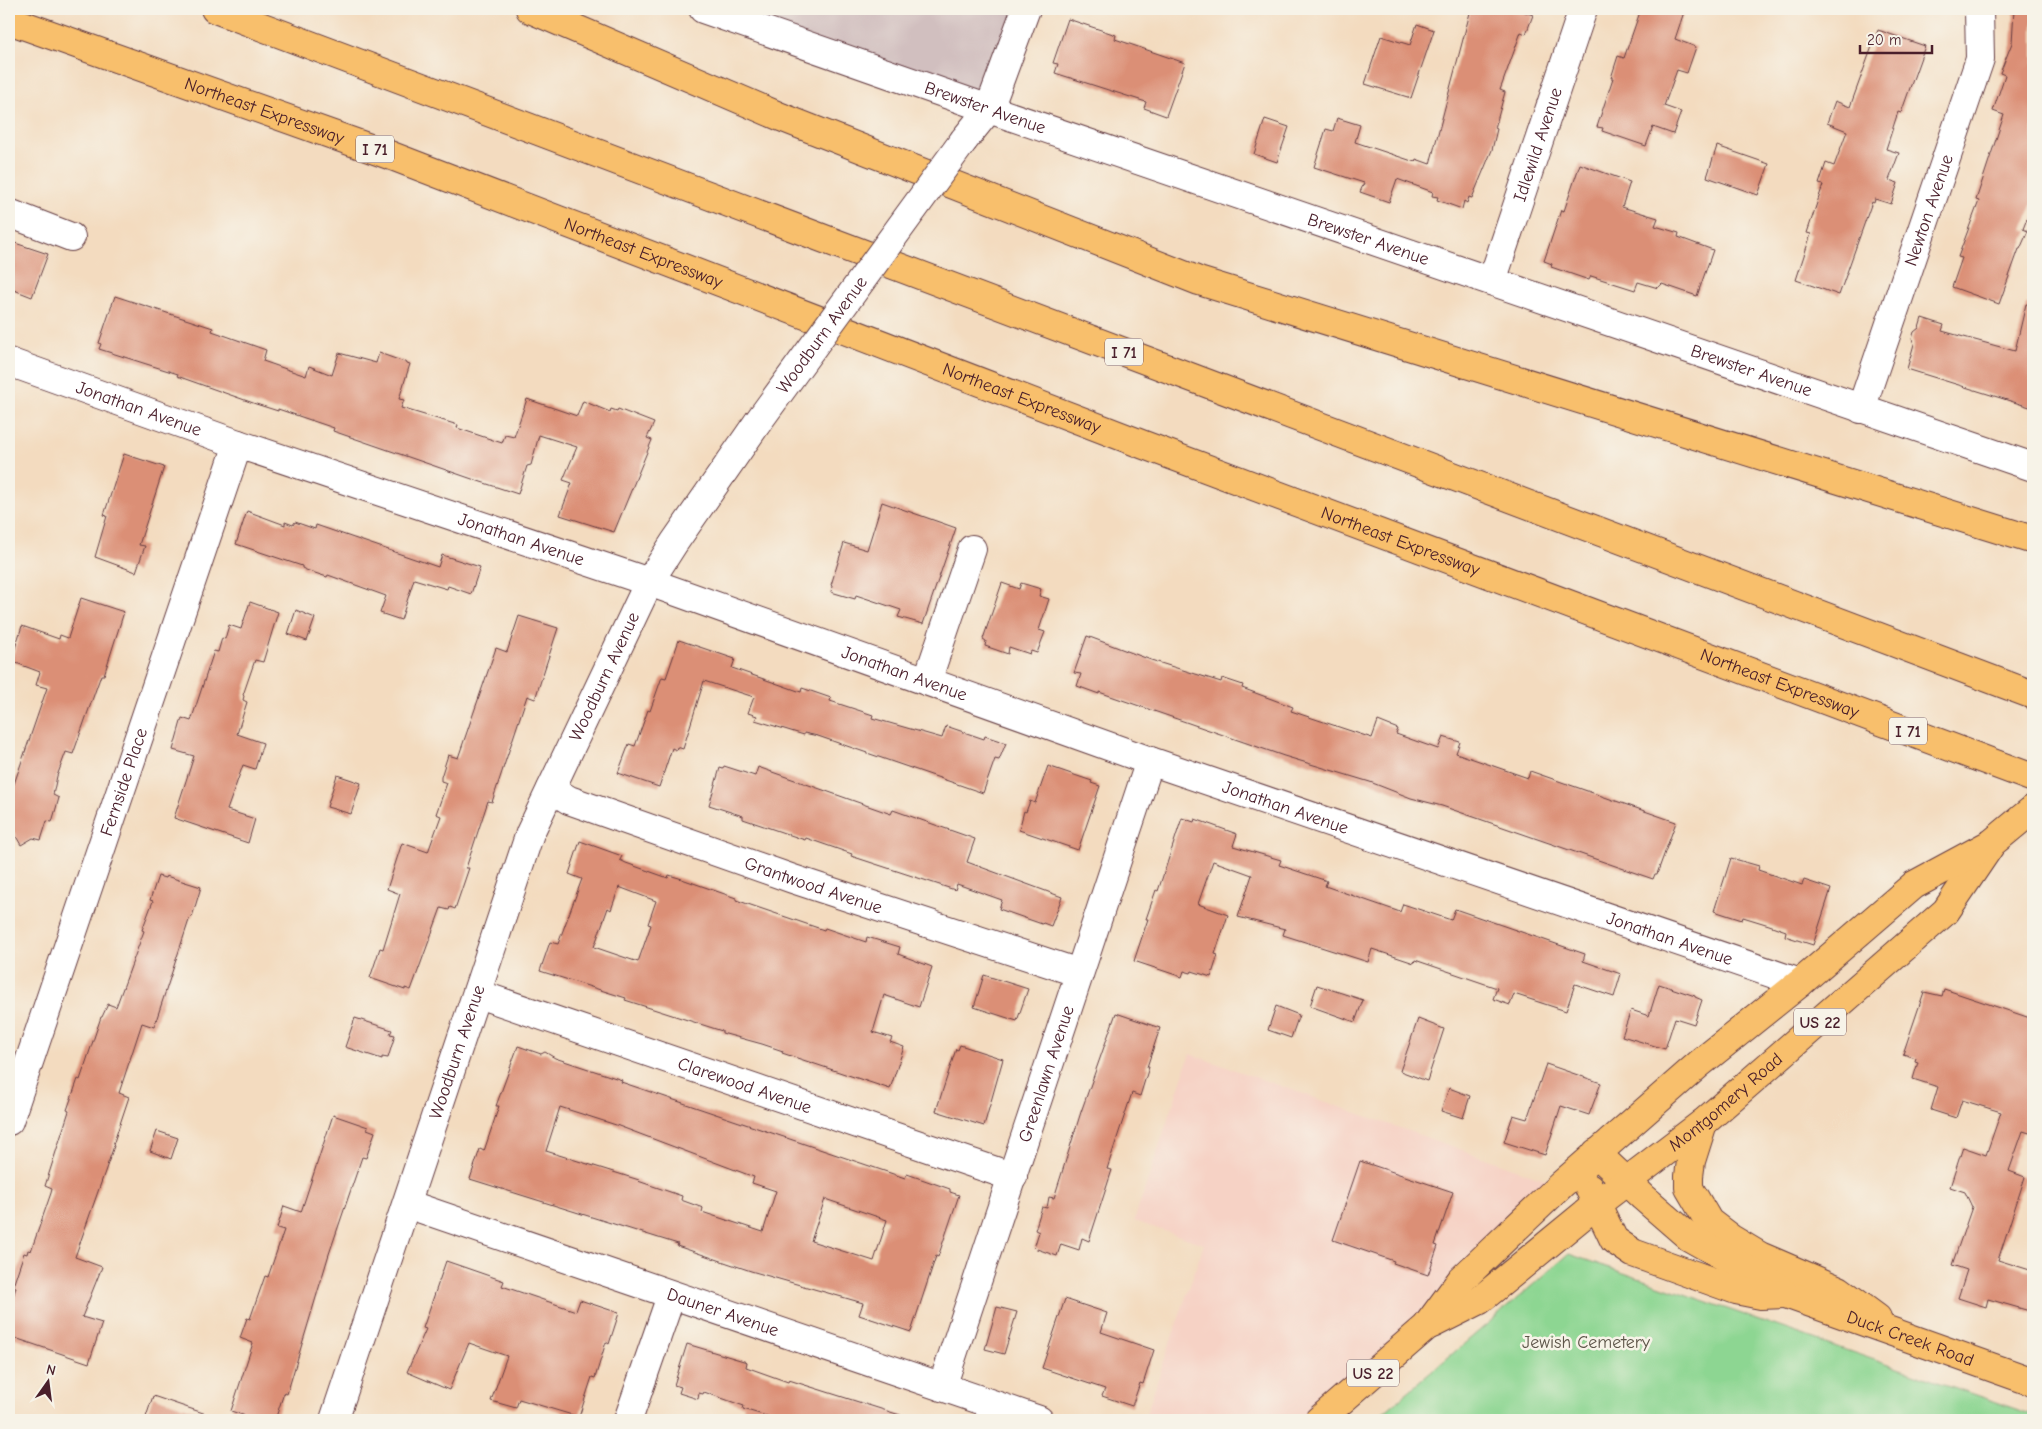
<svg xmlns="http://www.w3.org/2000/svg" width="2042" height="1429" font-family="'Comic Neue',sans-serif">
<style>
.built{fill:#f6d2c5}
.industrial{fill:#d1bfbf}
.green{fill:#8dd692;stroke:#6c7a5e}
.building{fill:#db8f76;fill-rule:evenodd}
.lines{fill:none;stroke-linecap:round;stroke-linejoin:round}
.minor-casing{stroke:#633b41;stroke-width:30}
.major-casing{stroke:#633b41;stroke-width:30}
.highway-casing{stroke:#633b41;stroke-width:30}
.minor{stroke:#fff;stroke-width:28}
.major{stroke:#f8bf6c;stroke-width:28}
.highway{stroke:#f8bf6c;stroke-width:28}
.minor-bridge-casing{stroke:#633b41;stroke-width:30;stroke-linecap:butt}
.minor-bridge{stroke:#fff;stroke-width:28}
.labels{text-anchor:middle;stroke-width:5;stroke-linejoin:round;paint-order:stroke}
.shield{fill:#f7f3e8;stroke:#7e5f64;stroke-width:1}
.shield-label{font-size:16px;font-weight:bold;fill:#4a1f2b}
.street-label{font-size:18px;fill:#4a1f2b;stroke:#f7f3e8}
.park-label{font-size:18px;fill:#5e564a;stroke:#f7f3e8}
</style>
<rect width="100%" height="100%" fill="#f7f3e8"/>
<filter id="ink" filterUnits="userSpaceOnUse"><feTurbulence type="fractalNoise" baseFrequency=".02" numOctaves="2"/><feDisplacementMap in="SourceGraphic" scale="10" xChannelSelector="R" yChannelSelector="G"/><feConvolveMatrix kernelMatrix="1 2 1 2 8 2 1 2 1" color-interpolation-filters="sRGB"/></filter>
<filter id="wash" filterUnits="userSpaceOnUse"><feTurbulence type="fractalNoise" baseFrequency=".0096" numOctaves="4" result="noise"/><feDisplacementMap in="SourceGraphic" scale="20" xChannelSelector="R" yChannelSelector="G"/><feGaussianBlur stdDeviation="1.12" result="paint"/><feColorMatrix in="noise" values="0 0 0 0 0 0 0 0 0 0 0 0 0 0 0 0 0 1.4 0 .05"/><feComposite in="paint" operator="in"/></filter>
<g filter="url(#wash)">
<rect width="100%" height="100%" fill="#f3dbbf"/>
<!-- built -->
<path class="built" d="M 1190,1054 L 1561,1185 L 1319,1420 L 1144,1420 L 1204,1244 L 1134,1221 Z"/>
<!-- industrial -->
<path class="industrial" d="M 703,9 L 1026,9 L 989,109 Z"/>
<!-- green -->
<path class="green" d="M 1569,1254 L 2033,1415 L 2033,1420 L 1375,1420 Z"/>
<g id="blocks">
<!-- building -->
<path class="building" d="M 1471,9 L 1517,9 L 1533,15 L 1526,34 L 1521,32 L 1500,90 L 1505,92 L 1495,128 L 1497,129 L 1492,150 L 1472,198 L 1469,197 L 1467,203 L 1464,201 L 1462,209 L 1437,200 L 1438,197 L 1432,196 L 1433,192 L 1397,179 L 1389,202 L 1360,192 L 1364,183 L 1314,167 L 1326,129 L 1333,131 L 1337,118 L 1360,125 L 1355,142 L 1415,162 L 1416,159 L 1430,164 Z
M 1641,9 L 1685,9 L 1675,39 L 1696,47 L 1687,73 L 1677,70 L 1664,106 L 1681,112 L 1673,134 L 1653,127 L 1646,146 L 1602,131 L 1603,128 L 1597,127 L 1613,78 L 1611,78 L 1618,56 L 1624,58 Z
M 2014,9 L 2033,10 L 2033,203 L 2023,229 L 2028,231 L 2020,249 L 2019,249 L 1999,304 L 1952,287 L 1962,258 L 1958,257 L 1979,201 L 1976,200 L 2004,115 L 1993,111 L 2005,75 L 2000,73 L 2012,43 Z
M 1068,19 L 1116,35 L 1115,39 L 1185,63 L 1166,116 L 1144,108 L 1146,102 L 1055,73 L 1058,64 L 1053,63 Z
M 1417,24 L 1434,30 L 1411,98 L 1365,84 L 1381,36 L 1410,45 Z
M 1878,30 L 1925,46 L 1901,113 L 1898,112 L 1886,149 L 1899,153 L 1889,180 L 1898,183 L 1891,204 L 1875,199 L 1874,203 L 1872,202 L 1839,295 L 1796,280 L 1811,234 L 1807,233 L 1823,185 L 1819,184 L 1826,163 L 1834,166 L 1847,131 L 1827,123 L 1835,101 L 1850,107 Z
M 1265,119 L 1289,127 L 1277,162 L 1254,154 Z
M 1717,146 L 1769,164 L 1758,195 L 1707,177 Z
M 1580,164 L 1630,182 L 1622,207 L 1658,218 L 1655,226 L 1679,233 L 1678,237 L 1713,250 L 1697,296 L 1662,284 L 1658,288 L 1638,282 L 1635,290 L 1591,276 L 1589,280 L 1551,267 L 1552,264 L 1544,261 L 1561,210 L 1564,211 Z
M 9,241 L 48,254 L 32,297 L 9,288 Z
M 115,296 L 213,328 L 212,331 L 266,350 L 263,361 L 306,376 L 309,366 L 332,375 L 339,353 L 376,363 L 379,353 L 410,364 L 399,399 L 404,400 L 401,408 L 458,425 L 457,428 L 502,443 L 505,435 L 514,437 L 527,399 L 577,416 L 583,401 L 610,412 L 611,409 L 617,411 L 618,409 L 654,423 L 647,438 L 652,440 L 614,532 L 560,515 L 572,483 L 563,480 L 577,447 L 539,435 L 531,465 L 527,466 L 518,494 L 478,481 L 333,431 L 334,428 L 278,409 L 278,411 L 256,404 L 177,376 L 178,374 L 99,349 L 101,344 L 99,343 Z
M 2026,304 L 2033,305 L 2033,408 L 1907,369 L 1914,344 L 1912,339 L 1914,332 L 1919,328 L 1922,318 L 1944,325 L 1942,331 L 2015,351 Z
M 124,454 L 164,467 L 139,545 L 145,546 L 136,572 L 95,557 L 107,516 L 104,515 Z
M 882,502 L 956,528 L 923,624 L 898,617 L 901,610 L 856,595 L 855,599 L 831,592 L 832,586 L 831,585 L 844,543 L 867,550 Z
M 247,511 L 285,525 L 285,522 L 293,525 L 295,522 L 315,529 L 316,525 L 438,567 L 442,555 L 480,567 L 471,594 L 448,586 L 447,589 L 414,579 L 401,620 L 380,613 L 386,596 L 328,575 L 327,577 L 306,570 L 302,568 L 302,566 L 236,544 Z
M 1002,583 L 1019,589 L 1021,583 L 1041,589 L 1039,596 L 1049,599 L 1039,630 L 1045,632 L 1037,653 L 1031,651 L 1030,654 L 1009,647 L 1008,654 L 985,646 L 986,641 L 983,639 Z
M 81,598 L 124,612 L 104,675 L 101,675 L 73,754 L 66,752 L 57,776 L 53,795 L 59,798 L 52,822 L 47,821 L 41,840 L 33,838 L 21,845 L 9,824 L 9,782 L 14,784 L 47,688 L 36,685 L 40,672 L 11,661 L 22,626 L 59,639 L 60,635 L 68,638 Z
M 250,602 L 278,612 L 263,662 L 255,660 L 243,695 L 244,696 L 243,700 L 247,702 L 237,734 L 263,743 L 255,769 L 243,765 L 227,810 L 255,819 L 248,843 L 174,818 L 194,756 L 173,750 L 182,718 L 191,721 L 214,651 L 218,652 L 222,638 L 225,639 L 229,625 L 241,629 Z
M 296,610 L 315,618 L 307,641 L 288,634 Z
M 519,616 L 558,628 L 535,699 L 527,696 L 492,802 L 488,801 L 466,868 L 469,868 L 455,909 L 450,907 L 449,910 L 441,908 L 411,990 L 405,988 L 405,990 L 370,978 L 380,948 L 383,949 L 400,894 L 387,889 L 402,843 L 428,852 L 441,816 L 436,814 L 447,783 L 441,781 L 441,777 L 448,755 L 458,758 L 496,648 L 507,652 Z
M 1087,636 L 1151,660 L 1221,682 L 1222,678 L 1243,685 L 1242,688 L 1293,707 L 1291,711 L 1372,738 L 1378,721 L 1398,729 L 1396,734 L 1438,749 L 1443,737 L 1460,742 L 1456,753 L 1528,778 L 1530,771 L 1676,822 L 1657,874 L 1655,874 L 1653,879 L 1442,806 L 1411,798 L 1370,782 L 1284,756 L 1099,692 L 1099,694 L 1077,686 L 1081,674 L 1074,673 Z
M 679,640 L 735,659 L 732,668 L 801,692 L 802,688 L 831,698 L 830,701 L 873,715 L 872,718 L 942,738 L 946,726 L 984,739 L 985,736 L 1006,743 L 999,760 L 995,759 L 983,793 L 818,736 L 804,733 L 804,735 L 755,720 L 757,716 L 748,713 L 754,697 L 704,681 L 683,749 L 677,747 L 676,750 L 672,748 L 659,787 L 618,773 L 629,744 L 635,746 L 648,710 L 650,711 L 662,677 L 666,678 Z
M 724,766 L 755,776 L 758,767 L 891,814 L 893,810 L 975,839 L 967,862 L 1062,897 L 1051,926 L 1043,923 L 1042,924 L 999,909 L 1002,900 L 957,884 L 955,890 L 851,856 L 852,854 L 806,838 L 805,840 L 743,819 L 743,816 L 709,805 L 720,768 L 723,769 Z
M 1048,766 L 1092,781 L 1091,783 L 1100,786 L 1078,850 L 1019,830 L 1024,811 L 1026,812 L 1030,801 L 1035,803 Z
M 337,775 L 361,783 L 351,814 L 327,807 Z
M 1182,818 L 1194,822 L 1195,819 L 1237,834 L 1233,846 L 1281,860 L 1279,865 L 1327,881 L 1325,886 L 1400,912 L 1403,904 L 1451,920 L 1455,909 L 1585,954 L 1583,961 L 1621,974 L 1614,997 L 1575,984 L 1566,1011 L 1514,994 L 1510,1005 L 1493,999 L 1497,988 L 1415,960 L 1414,963 L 1372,949 L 1368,962 L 1283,935 L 1285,929 L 1238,917 L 1252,875 L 1213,861 L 1198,904 L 1228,915 L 1215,954 L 1218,955 L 1211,977 L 1192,971 L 1191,973 L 1184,971 L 1182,977 L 1134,961 L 1148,919 L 1146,919 L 1156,890 L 1158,891 Z
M 580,841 L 622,856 L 620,860 L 626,863 L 668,878 L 669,875 L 679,878 L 736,898 L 736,900 L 824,930 L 825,928 L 866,942 L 867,937 L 900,947 L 898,954 L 932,967 L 919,1007 L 884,995 L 873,1032 L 892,1038 L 890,1042 L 904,1047 L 890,1089 L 782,1053 L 783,1051 L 762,1044 L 722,1033 L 722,1031 L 625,1000 L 626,998 L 540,971 L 550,942 L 558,944 L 582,879 L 569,874 ZM 619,887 L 656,901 L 648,924 L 651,925 L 638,962 L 594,947 L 608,908 L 611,910 Z
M 1731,858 L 1759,866 L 1758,870 L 1802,885 L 1804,880 L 1831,889 L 1813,945 L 1785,936 L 1786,931 L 1769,925 L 1743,917 L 1742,920 L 1714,911 Z
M 158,876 L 165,878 L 166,876 L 201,887 L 192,917 L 190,917 L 154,1027 L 142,1023 L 119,1093 L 129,1097 L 113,1145 L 114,1146 L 75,1257 L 102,1267 L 82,1317 L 102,1323 L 89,1363 L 9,1336 L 9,1310 L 16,1287 L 13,1286 L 24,1253 L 27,1254 L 28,1250 L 31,1251 L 51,1193 L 52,1189 L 45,1186 L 69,1111 L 67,1110 L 78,1079 L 80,1080 L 101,1017 L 102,1017 L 108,1004 L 116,1007 L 144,931 L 142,930 L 153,901 L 150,900 Z
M 984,975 L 1028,989 L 1017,1021 L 974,1007 Z
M 1659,984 L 1695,996 L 1695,997 L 1702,1000 L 1694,1024 L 1675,1018 L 1665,1049 L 1622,1036 L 1631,1010 L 1649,1016 Z
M 1317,985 L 1363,1000 L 1355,1022 L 1310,1006 Z
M 1944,989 L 2033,1019 L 2033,1134 L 2023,1131 L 2009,1171 L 2025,1177 L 1998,1260 L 2033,1271 L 2033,1312 L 1988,1299 L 1986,1307 L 1958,1298 L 1967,1270 L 1952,1265 L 1972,1207 L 1965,1192 L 1950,1187 L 1963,1147 L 1986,1155 L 2001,1112 L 1962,1100 L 1956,1118 L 1931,1110 L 1938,1087 L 1913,1079 L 1918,1062 L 1915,1061 L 1916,1058 L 1903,1054 L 1924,992 L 1942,996 Z
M 1276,1006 L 1299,1015 L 1291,1038 L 1268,1030 Z
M 1116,1013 L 1160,1028 L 1147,1067 L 1149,1067 L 1140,1096 L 1132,1093 L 1119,1132 L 1107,1169 L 1112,1170 L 1089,1241 L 1082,1238 L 1079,1250 L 1061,1244 L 1057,1256 L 1034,1248 L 1039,1232 L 1035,1230 L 1042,1207 L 1047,1208 L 1049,1197 L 1054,1198 L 1081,1112 Z
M 355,1018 L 392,1030 L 390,1034 L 395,1035 L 388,1058 L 382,1057 L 382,1059 L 345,1047 Z
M 1418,1019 L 1444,1029 L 1427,1081 L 1400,1071 Z
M 960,1045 L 1003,1059 L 984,1126 L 936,1111 L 956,1049 L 958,1050 Z
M 518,1046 L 541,1054 L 545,1052 L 555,1058 L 622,1080 L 621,1082 L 905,1178 L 907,1174 L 950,1189 L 950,1192 L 959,1195 L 938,1257 L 936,1256 L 911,1332 L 859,1315 L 863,1303 L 751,1271 L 677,1246 L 678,1244 L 470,1179 L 480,1149 L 484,1151 L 499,1106 L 496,1106 ZM 560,1107 L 616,1125 L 754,1177 L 752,1183 L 776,1191 L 763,1232 L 702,1212 L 703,1208 L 681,1200 L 682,1196 L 638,1181 L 639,1180 L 546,1151 ZM 825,1199 L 887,1220 L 874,1261 L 811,1241 Z
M 1546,1064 L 1601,1083 L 1589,1115 L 1561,1106 L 1545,1155 L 1504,1142 L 1513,1115 L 1527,1119 Z
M 1449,1088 L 1470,1096 L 1463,1118 L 1441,1111 Z
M 333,1115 L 368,1127 L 367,1129 L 375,1132 L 366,1158 L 362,1157 L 329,1254 L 287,1394 L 284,1393 L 275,1420 L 257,1420 L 231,1411 L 253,1343 L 240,1338 L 247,1318 L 250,1319 L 265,1276 L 268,1277 L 284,1230 L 277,1228 L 284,1206 L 301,1212 Z
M 157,1131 L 178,1138 L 171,1159 L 150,1151 Z
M 1360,1161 L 1453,1192 L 1435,1245 L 1438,1246 L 1428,1275 L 1393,1263 L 1394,1261 L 1333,1240 Z
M 446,1261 L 504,1281 L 502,1286 L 576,1311 L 580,1300 L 619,1313 L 609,1344 L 606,1342 L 595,1378 L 592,1377 L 579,1417 L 519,1399 L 516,1408 L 491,1401 L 507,1356 L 469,1343 L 449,1390 L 407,1372 L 426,1329 L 423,1328 Z
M 1065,1299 L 1107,1313 L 1101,1332 L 1154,1350 L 1143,1384 L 1140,1383 L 1132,1406 L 1102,1396 L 1105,1389 L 1042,1368 Z
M 997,1307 L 1017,1312 L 1004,1354 L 985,1349 Z
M 687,1344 L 747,1362 L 746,1367 L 788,1382 L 789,1380 L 903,1416 L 902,1420 L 780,1420 L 743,1409 L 744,1406 L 704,1392 L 703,1394 L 699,1393 L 698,1399 L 679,1393 L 681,1387 L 674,1385 Z
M 153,1396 L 215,1417 L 214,1420 L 145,1420 Z"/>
</g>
</g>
<g filter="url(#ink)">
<use href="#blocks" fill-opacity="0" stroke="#633b41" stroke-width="1"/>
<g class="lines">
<defs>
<g id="minor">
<path id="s1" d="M 703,9 L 989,109 L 2033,467"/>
<path d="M 964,140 L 989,109 L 1026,9"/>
<path d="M 9,213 L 71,237"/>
<path id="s2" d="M 1492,281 L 1583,9"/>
<path id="s3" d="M 9,362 L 238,444 L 649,582 L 1150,761 L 1800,983"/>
<path id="s4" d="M 1861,409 L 1980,59 L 1979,9"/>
<path d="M 927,681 L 972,549"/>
<path id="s5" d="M 551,789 L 569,800 L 793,879 L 1079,973"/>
<path id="s6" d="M 478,994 L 1013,1177"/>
<path id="s7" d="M 9,1121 L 238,444"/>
<path id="s8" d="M 407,1204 L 1039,1420"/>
<path id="s9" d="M 942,1387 C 1013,1179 1079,969 1150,761"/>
<path id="s10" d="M 334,1420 L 530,833 L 649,582 L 674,543 L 758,422"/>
<path d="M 628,1420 L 671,1296"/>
</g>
<g id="major">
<path d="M 1703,1123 L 1691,1161 L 1689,1176 L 1689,1188 L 1709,1222 L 1730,1238 L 1760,1256 L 1839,1290 L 1877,1318"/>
<path id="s11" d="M 1596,1153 L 1643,1197 L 1689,1237 L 1775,1285 L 1786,1294 L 2033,1382"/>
<path d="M 1589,1188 L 1614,1240 L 1633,1253 L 1736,1290 L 1761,1295 L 1785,1294"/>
<path id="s12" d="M 1432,1324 L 1480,1300 L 1598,1203 L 1703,1123 L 1946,911 L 1990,846"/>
<path d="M 1319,1420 L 1426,1327 L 1461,1280 L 1561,1185 L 1699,1064 L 1800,983 L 1914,885 L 1992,843 L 2033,809"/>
</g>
<g id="highway">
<path d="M 215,9 L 2033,695"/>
<path d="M 530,9 L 781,117 L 1199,281 L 2033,540"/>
<path id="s13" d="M 9,20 L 392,156 L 1144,445 L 2033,778"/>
</g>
</defs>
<!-- minor casing -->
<use href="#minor" class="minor-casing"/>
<!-- major casing -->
<use href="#major" class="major-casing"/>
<!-- highway casing -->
<use href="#highway" class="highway-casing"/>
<!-- minor -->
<use href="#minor" class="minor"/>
<!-- major -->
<use href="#major" class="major"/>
<!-- highway -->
<use href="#highway" class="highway"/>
<defs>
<g id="minor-bridge">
<path id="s14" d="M 758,422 L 964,140"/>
</g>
</defs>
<!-- minor-bridge casing -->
<use href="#minor-bridge" class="minor-bridge-casing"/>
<!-- minor-bridge -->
<use href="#minor-bridge" class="minor-bridge"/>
</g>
</g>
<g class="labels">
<!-- shield labels -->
<g class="shield">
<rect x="356" y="135.5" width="38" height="27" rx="4"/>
<rect x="1105" y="338.5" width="38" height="27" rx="4"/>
<rect x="1889" y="717.5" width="38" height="27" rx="4"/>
<rect x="1794" y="1008.5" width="52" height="27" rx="4"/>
<rect x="1347" y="1359.5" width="52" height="27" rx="4"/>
</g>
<g class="shield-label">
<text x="375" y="155">I 71</text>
<text x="1124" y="358">I 71</text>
<text x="1908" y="737">I 71</text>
<text x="1820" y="1028">US 22</text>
<text x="1373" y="1379">US 22</text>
</g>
<!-- street labels -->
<g class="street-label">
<text dy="6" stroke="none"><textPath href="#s1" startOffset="299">Brewster Avenue</textPath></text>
<text dy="6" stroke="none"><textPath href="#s13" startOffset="271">Northeast Expressway</textPath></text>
<text dy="6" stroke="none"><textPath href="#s2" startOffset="144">Idlewild Avenue</textPath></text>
<text dy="6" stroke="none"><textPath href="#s4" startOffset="210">Newton Avenue</textPath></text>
<text dy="6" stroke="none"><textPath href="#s1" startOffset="704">Brewster Avenue</textPath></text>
<text dy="6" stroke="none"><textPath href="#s13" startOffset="676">Northeast Expressway</textPath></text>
<text dy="6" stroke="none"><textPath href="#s14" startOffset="108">Woodburn Avenue</textPath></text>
<text dy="6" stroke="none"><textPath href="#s1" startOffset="1109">Brewster Avenue</textPath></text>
<text dy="6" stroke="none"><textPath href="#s13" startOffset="1081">Northeast Expressway</textPath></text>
<text dy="6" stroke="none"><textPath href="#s3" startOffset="138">Jonathan Avenue</textPath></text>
<text dy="6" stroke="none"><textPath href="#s3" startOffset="542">Jonathan Avenue</textPath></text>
<text dy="6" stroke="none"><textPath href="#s13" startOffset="1486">Northeast Expressway</textPath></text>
<text dy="6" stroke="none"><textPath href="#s3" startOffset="948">Jonathan Avenue</textPath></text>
<text dy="6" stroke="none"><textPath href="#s10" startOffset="792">Woodburn Avenue</textPath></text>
<text dy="6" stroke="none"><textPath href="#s13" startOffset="1891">Northeast Expressway</textPath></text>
<text dy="6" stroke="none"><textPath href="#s7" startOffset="358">Fernside Place</textPath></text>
<text dy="6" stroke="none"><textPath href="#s3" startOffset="1352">Jonathan Avenue</textPath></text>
<text dy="6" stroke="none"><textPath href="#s5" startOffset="280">Grantwood Avenue</textPath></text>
<text dy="6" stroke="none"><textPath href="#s3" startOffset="1758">Jonathan Avenue</textPath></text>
<text dy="6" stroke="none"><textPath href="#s10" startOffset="388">Woodburn Avenue</textPath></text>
<text dy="6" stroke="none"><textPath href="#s9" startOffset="330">Greenlawn Avenue</textPath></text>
<text dy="6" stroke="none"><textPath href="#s6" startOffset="282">Clarewood Avenue</textPath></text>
<text dy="6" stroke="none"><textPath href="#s12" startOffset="369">Montgomery Road</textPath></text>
<text dy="6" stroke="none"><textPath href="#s8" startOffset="334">Dauner Avenue</textPath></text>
<text dy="6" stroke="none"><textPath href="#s11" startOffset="370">Duck Creek Road</textPath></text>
</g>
<!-- park labels -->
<g class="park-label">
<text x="1586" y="1348">Jewish Cemetery</text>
</g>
</g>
<!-- margin -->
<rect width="2042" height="1429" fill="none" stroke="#f7f3e8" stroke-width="30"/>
<!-- north arrow -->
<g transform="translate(48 1382) rotate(14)" stroke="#f7f3e8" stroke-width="4" paint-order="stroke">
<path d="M0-4L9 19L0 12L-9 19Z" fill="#4a1f2b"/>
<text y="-8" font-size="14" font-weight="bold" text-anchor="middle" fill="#4a1f2b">N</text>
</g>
<!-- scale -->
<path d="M1860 45v8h72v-8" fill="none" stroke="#4a1f2b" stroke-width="2.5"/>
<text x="1867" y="45" font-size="15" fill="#4a1f2b" stroke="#f7f3e8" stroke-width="4" paint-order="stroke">20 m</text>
</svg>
